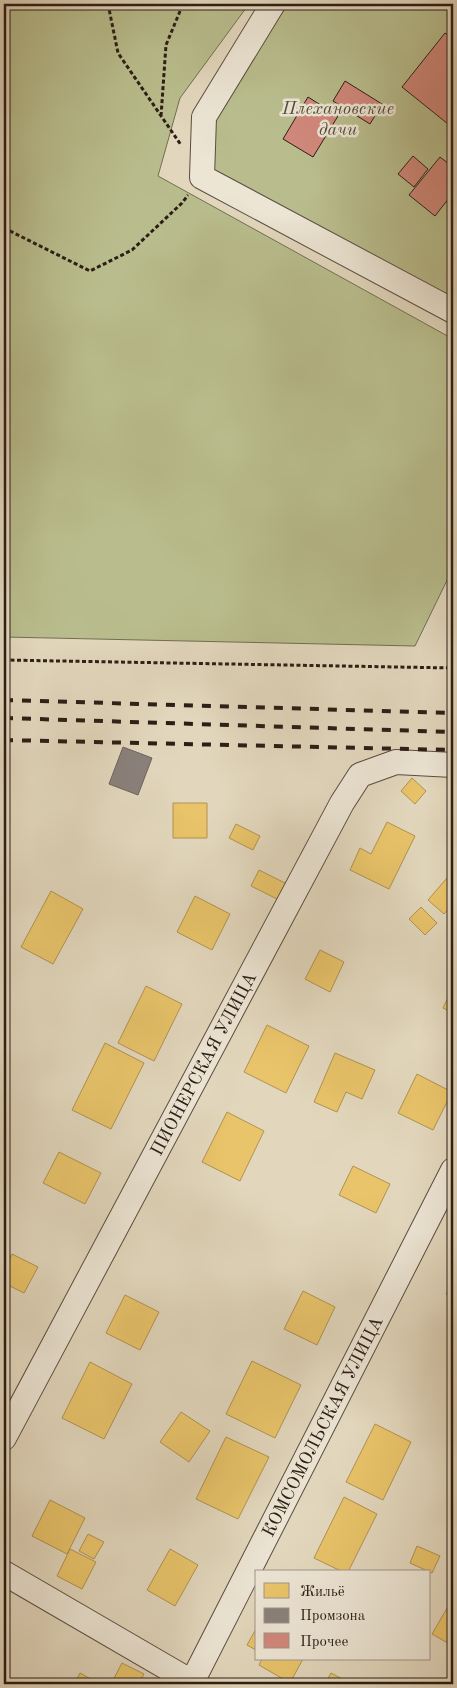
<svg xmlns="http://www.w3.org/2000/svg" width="457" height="1688" font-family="'Old Standard TT',serif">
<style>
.green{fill:#b9bd8d;stroke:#726e52}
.homes{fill:#e9c46a;stroke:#b09251}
.industry{fill:#8a817c;stroke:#6e635d}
.building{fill:#d0887b;stroke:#2c1e16}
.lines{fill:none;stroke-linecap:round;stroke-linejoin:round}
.minor-casing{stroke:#5a4c40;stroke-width:26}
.path{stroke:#2c1e16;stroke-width:3;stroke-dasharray:4 2.5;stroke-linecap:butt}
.minor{stroke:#ece5d4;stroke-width:24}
.rail{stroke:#2c1e16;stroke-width:4;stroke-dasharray:9 9;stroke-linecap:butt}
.labels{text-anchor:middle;stroke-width:5;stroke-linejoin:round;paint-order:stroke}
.park-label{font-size:18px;font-style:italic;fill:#564e3a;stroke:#ece5d4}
.street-label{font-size:18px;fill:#2c1e16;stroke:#ece5d4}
</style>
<rect width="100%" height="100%" fill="#e2d7bd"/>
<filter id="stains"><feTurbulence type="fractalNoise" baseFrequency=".004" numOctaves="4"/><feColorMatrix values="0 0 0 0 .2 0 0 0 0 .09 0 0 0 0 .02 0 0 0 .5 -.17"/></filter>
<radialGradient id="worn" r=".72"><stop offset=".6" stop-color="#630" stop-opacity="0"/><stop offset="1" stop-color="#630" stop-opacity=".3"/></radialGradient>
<!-- green -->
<path class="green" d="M 4,4 L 249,4 L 180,98 L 158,176 L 453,339 L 453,568 L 415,646 L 4,637 Z
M 273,4 L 453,4 L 453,311 L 202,177 L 204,117 Z"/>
<!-- homes -->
<path class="homes" d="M 412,778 L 426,791 L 415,804 L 401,791 Z
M 173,803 L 207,803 L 207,838 L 173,838 Z
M 387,822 L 415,836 L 389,889 L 350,870 L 360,848 L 371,854 Z
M 236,824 L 260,836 L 253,850 L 229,838 Z
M 259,870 L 291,886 L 283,902 L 251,886 Z
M 453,871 L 453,904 L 444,914 L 428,900 Z
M 51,891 L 83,909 L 53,964 L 21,947 Z
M 195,896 L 230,914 L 212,950 L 177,932 Z
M 421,907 L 437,923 L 425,935 L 409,919 Z
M 320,950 L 344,962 L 330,992 L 305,979 Z
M 146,986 L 182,1004 L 154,1061 L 118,1043 Z
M 453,987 L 453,1013 L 443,1008 Z
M 267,1025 L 309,1046 L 286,1093 L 244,1072 Z
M 105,1043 L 144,1063 L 111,1129 L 72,1110 Z
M 335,1053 L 375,1070 L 362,1099 L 346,1092 L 337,1112 L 314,1102 Z
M 417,1074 L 452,1092 L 433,1130 L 398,1113 Z
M 227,1112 L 264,1131 L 240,1181 L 202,1162 Z
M 59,1152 L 101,1173 L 85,1204 L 43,1183 Z
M 353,1166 L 390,1184 L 376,1213 L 339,1195 Z
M 12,1254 L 38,1267 L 24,1293 L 4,1283 L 4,1271 Z
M 453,1281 L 453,1298 L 446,1294 Z
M 303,1291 L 335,1307 L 317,1345 L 284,1329 Z
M 125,1295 L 159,1312 L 140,1350 L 106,1333 Z
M 252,1361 L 301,1385 L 275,1438 L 226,1414 Z
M 90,1362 L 132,1384 L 104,1439 L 62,1418 Z
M 181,1412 L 210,1431 L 189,1462 L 160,1442 Z
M 375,1424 L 411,1442 L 383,1500 L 346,1482 Z
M 226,1437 L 269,1457 L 238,1519 L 196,1499 Z
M 344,1497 L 377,1514 L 348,1572 L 343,1572 L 314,1558 Z
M 50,1500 L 85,1518 L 67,1554 L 32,1536 Z
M 88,1534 L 104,1542 L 94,1559 L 79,1551 Z
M 417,1546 L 440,1556 L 432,1573 L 410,1563 Z
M 70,1549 L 96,1562 L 82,1589 L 57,1576 Z
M 170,1549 L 198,1565 L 175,1606 L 147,1590 Z
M 453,1598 L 453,1646 L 432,1634 Z
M 256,1629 L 256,1650 L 247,1645 Z
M 262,1659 L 303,1659 L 290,1683 L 259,1665 Z
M 122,1663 L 144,1674 L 139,1684 L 111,1684 Z
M 80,1673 L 96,1682 L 95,1684 L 74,1684 Z
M 331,1673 L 352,1684 L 325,1684 Z"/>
<!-- industry -->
<path class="industry" d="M 123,747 L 152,758 L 138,795 L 109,784 Z"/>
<!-- building -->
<path class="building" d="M 445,33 L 453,39 L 453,118 L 448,124 L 402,87 Z
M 345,81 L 382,104 L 370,124 L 333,101 Z
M 308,97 L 338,116 L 313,157 L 283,139 Z
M 413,156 L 428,169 L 414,187 L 398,174 Z
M 440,157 L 453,167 L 453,193 L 435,216 L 409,195 Z"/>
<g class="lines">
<defs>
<g id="minor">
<path d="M 273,4 L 204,117 L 202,177 L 453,311"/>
<path id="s1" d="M 4,1438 L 342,803 L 360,775 L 396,762 L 453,765"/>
<path d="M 4,1573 L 195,1684"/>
<path id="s2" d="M 191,1684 L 453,1170"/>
</g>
</defs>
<!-- minor casing -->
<use href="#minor" class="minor-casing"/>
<!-- path -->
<path class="path" d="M 108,4 L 118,53 L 181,145
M 161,116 L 166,45 L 183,4
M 4,228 L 90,271 L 132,250 L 182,203 L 188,195
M 4,660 L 453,668"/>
<!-- minor -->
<use href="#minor" class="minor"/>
<!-- rail -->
<path class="rail" d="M 4,700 L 453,713
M 4,718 L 453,732
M 4,740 L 453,750"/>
</g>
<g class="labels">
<!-- park labels -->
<g class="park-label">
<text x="338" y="114">Плехановские<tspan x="338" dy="21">дачи</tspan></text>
</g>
<!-- street labels -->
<g class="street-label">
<text dy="6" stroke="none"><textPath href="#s1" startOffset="424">ПИОНЕРСКАЯ УЛИЦА</textPath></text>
<text dy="6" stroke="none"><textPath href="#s2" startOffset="289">КОМСОМОЛЬСКАЯ УЛИЦА</textPath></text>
</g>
</g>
<!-- margin -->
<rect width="457" height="1688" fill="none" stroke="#e2d7bd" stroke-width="20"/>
<rect x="5" y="5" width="447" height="1678" fill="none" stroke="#2c1e16" stroke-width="2.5"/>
<rect x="10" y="10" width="437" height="1668" fill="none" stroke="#2c1e16"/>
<!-- legend -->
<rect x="255" y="1570" width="175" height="90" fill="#ece5d4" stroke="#9f9588"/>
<rect x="264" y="1583" width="25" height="15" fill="#e9c46a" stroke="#9f9588"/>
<text x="300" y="1596" font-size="15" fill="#2c1e16">Жильё</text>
<rect x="264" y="1608" width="25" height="15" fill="#8a817c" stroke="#9f9588"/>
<text x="300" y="1620" font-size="15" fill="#2c1e16">Промзона</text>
<rect x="264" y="1633" width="25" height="15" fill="#d0887b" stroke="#9f9588"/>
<text x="300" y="1646" font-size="15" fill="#2c1e16">Прочее</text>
<rect width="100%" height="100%" filter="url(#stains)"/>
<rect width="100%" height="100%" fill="url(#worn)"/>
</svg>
